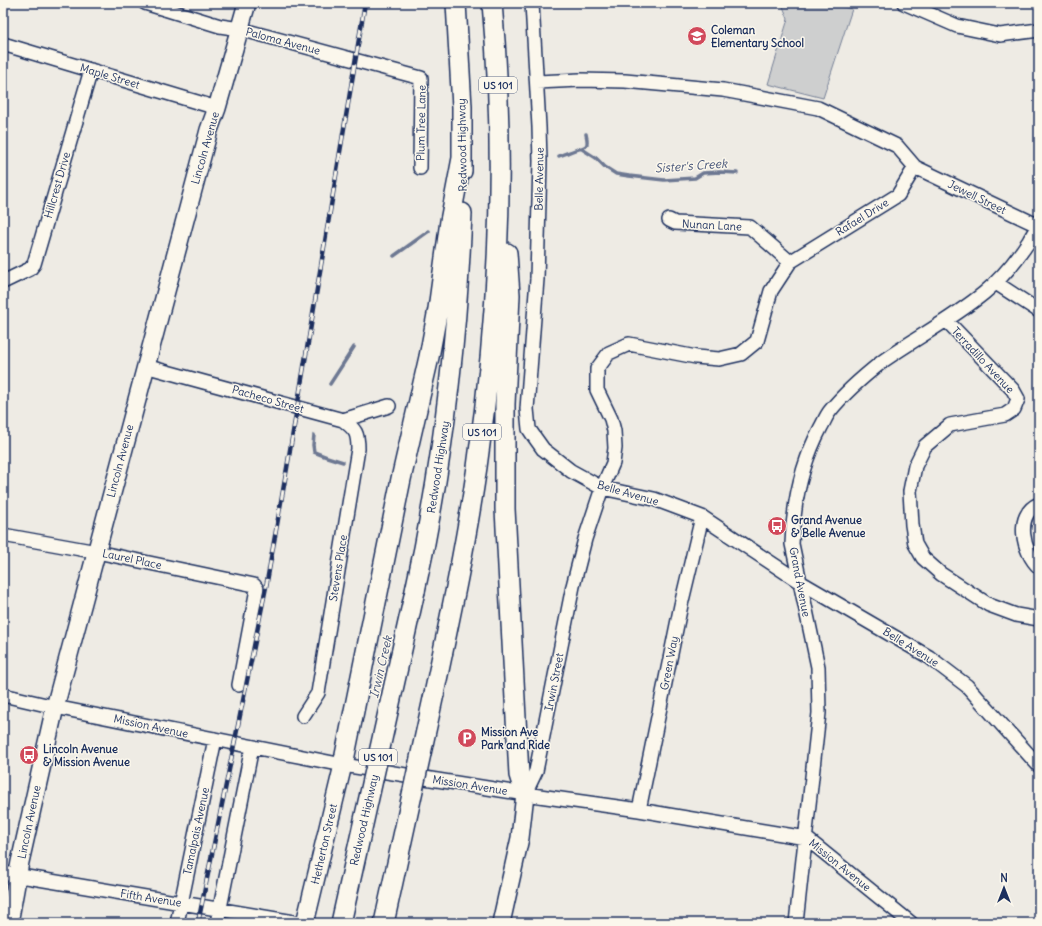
<svg xmlns="http://www.w3.org/2000/svg" width="1042" height="926" font-family="Delius,sans-serif">
<style>
.green{fill:#cecfcf;stroke:#747f96}
.lines{fill:none;stroke-linecap:round;stroke-linejoin:round}
.stream{stroke:#6d7892;stroke-width:3.5}
.minor-casing{stroke:#1b2f5e;stroke-width:16}
.major-casing{stroke:#1b2f5e;stroke-width:20}
.highway-casing{stroke:#1b2f5e;stroke-width:22}
.minor{stroke:#fbf7ec;stroke-width:13}
.major{stroke:#fbf7ec;stroke-width:17}
.highway{stroke:#fbf7ec;stroke-width:19}
.rail-casing{stroke:#1b2f5e;stroke-width:4.5}
.rail{stroke:#fbf7ec;stroke-width:3;stroke-dasharray:9;stroke-linecap:butt}
.highway-bridge-casing{stroke:#1b2f5e;stroke-width:22;stroke-linecap:butt}
.highway-bridge{stroke:#fbf7ec;stroke-width:19}
.labels{text-anchor:middle;stroke-width:3;stroke-linejoin:round;paint-order:stroke}
.shield{fill:#fbf7ec;stroke:#5e6b89;stroke-width:1}
.shield-label{font-size:10px;font-weight:bold;fill:#1b2f5e}
.poi-label{font-size:11px;font-weight:bold;fill:#1b2f5e;stroke:#fbf7ec;text-anchor:start}
.street-label{font-size:11px;fill:#1b2f5e;stroke:#fbf7ec}
.water-label{font-size:12px;font-style:italic;fill:#445378;stroke:#fbf7ec}
</style>
<rect width="100%" height="100%" fill="#eeebe4"/>
<filter id="ink" filterUnits="userSpaceOnUse"><feTurbulence type="fractalNoise" baseFrequency=".025" numOctaves="2"/><feDisplacementMap in="SourceGraphic" scale="8" xChannelSelector="R" yChannelSelector="G"/><feConvolveMatrix kernelMatrix="1 2 1 2 8 2 1 2 1" color-interpolation-filters="sRGB"/></filter>
<g filter="url(#ink)">
<!-- green -->
<path class="green" d="M 784,3 L 825,3 L 852,9 L 823,98 L 768,84 L 788,19 L 782,4 Z"/>
<g class="lines">
<!-- stream -->
<path class="stream" d="M 582,149 L 596,158 L 605,167 L 616,174 L 629,176 L 664,180 L 695,178 L 703,173 L 720,172 L 737,173
M 559,156 C 564,154 570,152 575,150 C 587,147 589,147 586,134
M 394,256 L 429,231
M 330,384 L 354,347
M 314,435 L 313,445 L 314,452 L 327,457 L 343,462"/>
<defs>
<path id="minor" d="M 145,3 L 220,26 L 240,29 L 421,78 L 420,168
M 532,3 L 539,127 L 540,161 L 537,279 L 527,409 L 529,429 L 533,435 L 543,449 L 571,471 L 602,488 L 654,499 L 702,517 L 800,582 L 929,657 L 967,686 L 1039,766
M 904,3 L 957,26 L 1000,35 L 1039,30
M 3,44 L 217,108
M 537,82 L 580,80 L 625,81 L 723,90 L 818,108 L 897,146 L 915,167 L 1039,226
M 669,220 L 675,223 L 750,227 L 790,262
M 3,282 L 30,269 L 34,264 L 91,70
M 996,283 L 1039,311
M 947,321 L 1013,390 L 1018,399 L 1014,409 L 1005,415 L 950,425 L 925,446 L 915,466 L 910,491 L 912,525 L 915,544 L 923,558 L 941,574 L 989,605 L 1016,615 L 1039,619
M 145,366 L 343,420 L 389,406
M 1039,504 C 1014,514 1023,553 1039,567
M 3,535 L 97,552 L 254,585 L 257,589 L 239,685
M 3,695 L 55,707 L 343,765 L 525,794 L 639,810 L 806,838 L 911,923
M 303,716 L 318,693 L 358,449 C 358,433 356,430 343,420
M 525,794 L 536,771 L 573,586 L 585,539 L 602,488 L 613,463 L 615,448 L 614,431 L 611,419 L 597,390 L 597,369 L 609,353 L 629,344 L 696,357 L 719,359 L 741,354 L 757,341 L 771,291 L 790,262 L 898,195 L 915,167
M 639,810 L 681,605 L 702,517
M 3,873 L 300,923
M 177,923 L 215,739
M 217,923 L 252,747
M 796,923 L 819,713 L 818,667 L 792,544 C 793,503 802,463 821,427 C 824,422 826,416 830,411 C 845,392 864,376 883,361 C 916,338 952,319 984,293 C 1002,278 1016,261 1029,241 C 1032,235 1037,229 1039,222"/>
<path id="major" d="M 9,923 L 20,862 L 55,707 L 209,130 L 217,108 L 247,3
M 305,923 L 343,765
M 501,923 L 520,838 L 525,794"/>
<path id="highway" d="M 456,3 L 462,107 L 462,171
M 507,253 L 510,295 L 505,404 L 505,509 L 519,775 L 525,794
M 415,591 C 443,466 457,340 462,213
M 434,694 C 450,618 466,543 477,467 C 499,314 506,157 492,3
M 343,765 L 401,479 L 429,357 L 438,309 L 450,221 L 462,158"/>
</defs>
<!-- minor casing -->
<use href="#minor" class="minor-casing"/>
<!-- major casing -->
<use href="#major" class="major-casing"/>
<!-- highway casing -->
<use href="#highway" class="highway-casing"/>
<!-- minor -->
<use href="#minor" class="minor"/>
<!-- major -->
<use href="#major" class="major"/>
<!-- highway -->
<use href="#highway" class="highway"/>
<defs>
<path id="rail" d="M 198,923 L 266,587 L 287,468 L 365,3"/>
</defs>
<!-- rail casing -->
<use href="#rail" class="rail-casing"/>
<!-- rail -->
<use href="#rail" class="rail"/>
<defs>
<path id="highway-bridge" d="M 341,923 L 415,591
M 384,923 L 434,694"/>
</defs>
<!-- highway-bridge casing -->
<use href="#highway-bridge" class="highway-bridge-casing"/>
<!-- highway-bridge -->
<use href="#highway-bridge" class="highway-bridge"/>
</g>
</g>
<!-- icons -->
<defs>
<symbol id="school-disc" viewBox="-11 -11 22 22"><circle r="9.5" fill="#d1495b" stroke="#fbf7ec"/><path d="M0-5L7-2L0 1L-7-2ZM-4 1L0 2.5L4 1V4Q0 6-4 4Z" fill="#fff"/></symbol>
<symbol id="bus-disc" viewBox="-11 -11 22 22"><circle r="9.5" fill="#d1495b" stroke="#fbf7ec"/><path d="M-5-6H5V4H4V6H2V4H-2V6H-4V4H-5ZM-3.5-4V0h7V-4ZM-3.5 1.2v1.5H-2V1.2ZM2 1.2v1.5H3.5V1.2Z" fill="#fff"/></symbol>
<symbol id="parking-disc" viewBox="-11 -11 22 22"><circle r="9.5" fill="#d1495b" stroke="#fbf7ec"/><path d="M-3.5-5.5H1a3.5 3.5 0 0 1 0 7H-1V5.5H-3.5ZM-1-3.4V-.6H.8a1.4 1.4 0 0 0 0-2.8Z" fill="#fff"/></symbol>
</defs>
<g fill-rule="evenodd">
<use href="#school-disc" x="686" y="25" width="22" height="22"/>
<use href="#bus-disc" x="766" y="515" width="22" height="22"/>
<use href="#parking-disc" x="456" y="727" width="22" height="22"/>
<use href="#bus-disc" x="18" y="744" width="22" height="22"/>
</g>
<g class="labels">
<!-- shield labels -->
<g class="shield">
<rect x="479" y="77" width="38" height="16" rx="3"/>
<rect x="463" y="424" width="38" height="16" rx="3"/>
<rect x="359" y="749" width="38" height="16" rx="3"/>
</g>
<g class="shield-label">
<text x="498" y="89">US 101</text>
<text x="482" y="436">US 101</text>
<text x="378" y="761">US 101</text>
</g>
<!-- poi labels -->
<g class="poi-label">
<text x="711" y="34">Coleman<tspan x="711" dy="13">Elementary School</tspan></text>
<text x="791" y="524">Grand Avenue<tspan x="791" dy="13">&amp; Belle Avenue</tspan></text>
<text x="481" y="736">Mission Ave<tspan x="481" dy="13">Park and Ride</tspan></text>
<text x="43" y="753">Lincoln Avenue<tspan x="43" dy="13">&amp; Mission Avenue</tspan></text>
</g>
<!-- street labels -->
<g class="street-label">
<text transform="translate(283 41) rotate(15)" y="4">Paloma Avenue</text>
<text transform="translate(110 76) rotate(17)" y="4">Maple Street</text>
<text transform="translate(421 123) rotate(-89)" y="4">Plum Tree Lane</text>
<text transform="translate(462 145) rotate(-91)" y="4">Redwood Highway</text>
<text transform="translate(205 148) rotate(-74)" y="4">Lincoln Avenue</text>
<text transform="translate(539 179) rotate(-89)" y="4">Belle Avenue</text>
<text transform="translate(57 185) rotate(-74)" y="4">Hillcrest Drive</text>
<text transform="translate(977 197) rotate(26)" y="4">Jewell Street</text>
<text transform="translate(862 217) rotate(-32)" y="4">Rafael Drive</text>
<text transform="translate(712 225) rotate(3)" y="4">Nunan Lane</text>
<text transform="translate(983 360) rotate(47)" y="4">Terradillo Avenue</text>
<text transform="translate(268 399) rotate(16)" y="4">Pacheco Street</text>
<text transform="translate(120 461) rotate(-75)" y="4">Lincoln Avenue</text>
<text transform="translate(438 467) rotate(-81)" y="4">Redwood Highway</text>
<text transform="translate(628 493) rotate(16)" y="4">Belle Avenue</text>
<text transform="translate(132 559) rotate(12)" y="4">Laurel Place</text>
<text transform="translate(338 568) rotate(-81)" y="4">Stevens Place</text>
<text transform="translate(800 582) rotate(79)" y="4">Grand Avenue</text>
<text transform="translate(911 647) rotate(32)" y="4">Belle Avenue</text>
<text transform="translate(669 663) rotate(-79)" y="4">Green Way</text>
<text transform="translate(554 682) rotate(-79)" y="4">Irwin Street</text>
<text transform="translate(151 726) rotate(12)" y="4">Mission Avenue</text>
<text transform="translate(470 785) rotate(9)" y="4">Mission Avenue</text>
<text transform="translate(364 820) rotate(-77)" y="4">Redwood Highway</text>
<text transform="translate(29 822) rotate(-78)" y="4">Lincoln Avenue</text>
<text transform="translate(196 831) rotate(-78)" y="4">Tamalpais Avenue</text>
<text transform="translate(324 844) rotate(-77)" y="4">Hetherton Street</text>
<text transform="translate(840 865) rotate(39)" y="4">Mission Avenue</text>
<text transform="translate(151 898) rotate(9)" y="4">Fifth Avenue</text>
</g>
<!-- water labels -->
<g class="water-label">
<text transform="translate(691 166) rotate(-4)" y="4">Sister's Creek</text>
<text transform="translate(381 667) rotate(-77)" y="4">Irwin Creek</text>
</g>
</g>
<!-- margin -->
<rect width="1042" height="926" fill="none" stroke="#fbf7ec" stroke-width="16"/>
<rect x="8" y="8" width="1026" height="910" fill="none" stroke="#1b2f5e" stroke-width="1.5" filter="url(#ink)"/>
<!-- north arrow -->
<g transform="translate(1004 888)" stroke="#fbf7ec" stroke-width="3" paint-order="stroke">
<path d="M0-3L7 15L0 10L-7 15Z" fill="#1b2f5e"/>
<text y="-6" font-size="11" font-weight="bold" text-anchor="middle" fill="#1b2f5e">N</text>
</g>
</svg>
